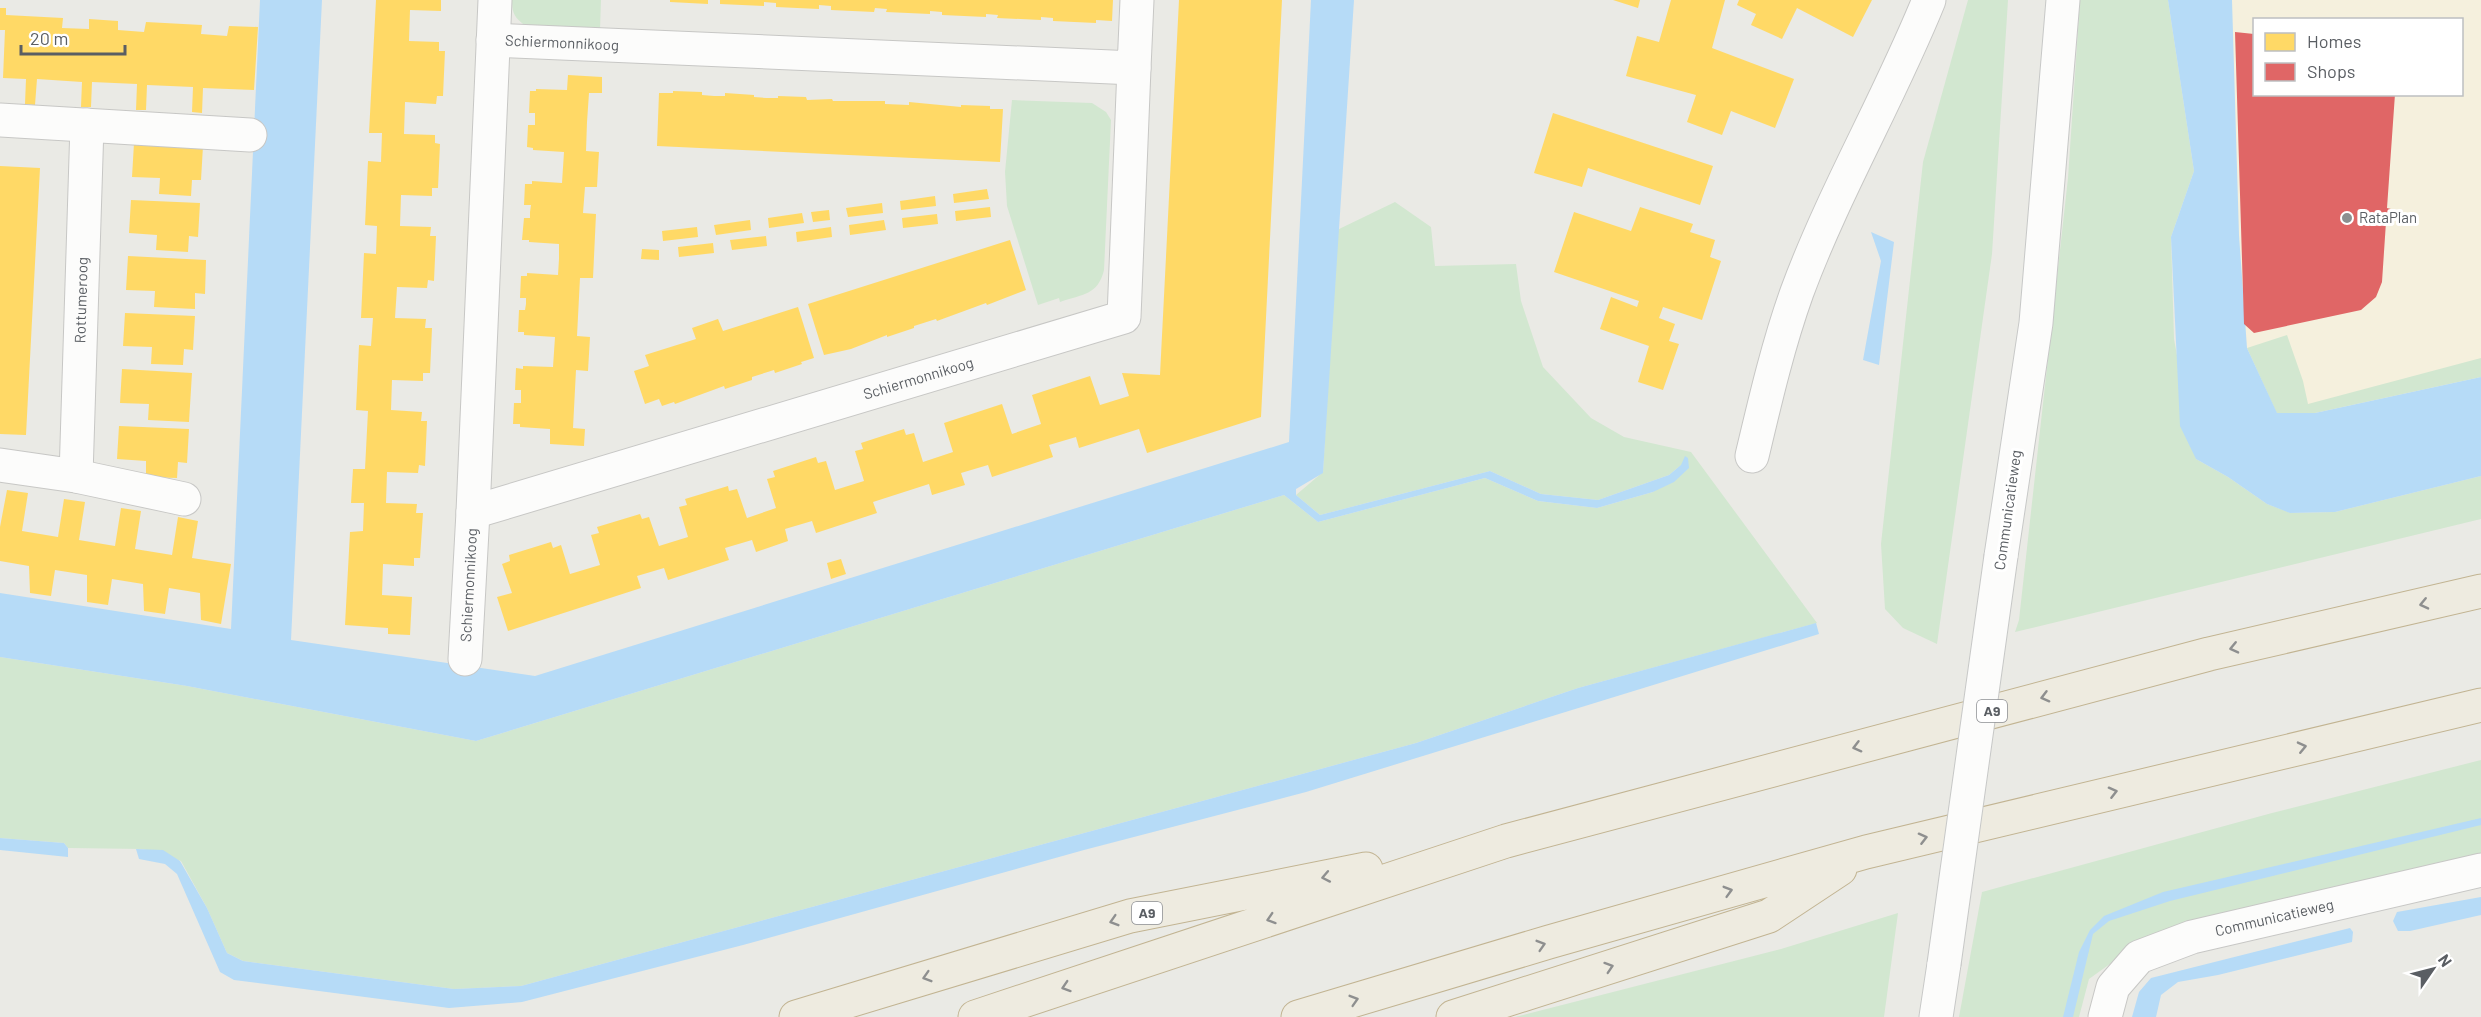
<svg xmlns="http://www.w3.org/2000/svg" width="2481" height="1017" font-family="Barlow,sans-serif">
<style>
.commercial{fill:#f5f0dd;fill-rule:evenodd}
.green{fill:#d2e7d0}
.water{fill:#b6dbf7}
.homes{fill:#ffd966}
.shops{fill:#e06666}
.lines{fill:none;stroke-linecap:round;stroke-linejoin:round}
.street-casing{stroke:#c7c7c5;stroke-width:35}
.secondary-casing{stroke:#c7c8c7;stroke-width:35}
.highway-casing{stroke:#c2b492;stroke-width:35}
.street{stroke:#fcfcfb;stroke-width:33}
.secondary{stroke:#fcfcfb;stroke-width:33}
.highway{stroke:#eeebe0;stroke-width:33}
.secondary-bridge-casing{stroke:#c7c8c7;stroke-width:35;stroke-linecap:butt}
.secondary-bridge{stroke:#fcfcfb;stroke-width:33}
.oneway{stroke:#8e8f8f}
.poi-dot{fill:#8c8f90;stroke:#fff;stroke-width:2}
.labels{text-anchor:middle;stroke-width:6;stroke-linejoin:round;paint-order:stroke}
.shield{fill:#fff;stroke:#8c8e92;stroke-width:1.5}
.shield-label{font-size:14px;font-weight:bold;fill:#5a5e63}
.street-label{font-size:15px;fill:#5a5e63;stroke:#fff}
.poi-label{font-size:15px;fill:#5a5e63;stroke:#fff;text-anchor:start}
</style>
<rect width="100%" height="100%" fill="#eaeae5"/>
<!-- commercial -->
<path class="commercial" d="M 2203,0 L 2481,0 L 2481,444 L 2235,436 ZM 2254,20 L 2462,20 L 2462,94 L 2254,94 Z"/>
<!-- green -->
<path class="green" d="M 512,0 L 601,0 L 600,30 L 526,26 C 515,18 512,14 512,0 Z
M 1968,0 L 2008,0 L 1992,254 L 1937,644 L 1903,628 L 1885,609 L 1881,544 L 1923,162 Z
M 2080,0 L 2168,0 L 2194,171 L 2171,237 L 2174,339 L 2196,459 L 2228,477 L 2267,504 L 2291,513 L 2335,512 L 2481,476 L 2481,519 L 2015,632 L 2019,620 L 2068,178 Z
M 1012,100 L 1092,103 L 1106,112 L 1111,120 L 1104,270 C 1098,295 1083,294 1060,302 L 1059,298 L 1038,305 L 1007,206 L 1005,172 Z
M 1395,202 L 1431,227 L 1435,266 L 1516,264 L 1521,301 L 1543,367 L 1591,418 L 1624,437 L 1691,452 L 1817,623 L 1578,688 L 1416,743 L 521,986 L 454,989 L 243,961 L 227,953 L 207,908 L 181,861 L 143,849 L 68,848 L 64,843 L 0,838 L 0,657 L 187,686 L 476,741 L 1284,495 L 1318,522 L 1485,478 L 1538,501 L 1597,508 L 1653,492 L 1681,465 L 1669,475 L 1598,500 L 1541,494 L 1490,471 L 1320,515 L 1296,495 L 1323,472 L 1337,230 Z
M 2287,335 L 2303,381 L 2308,404 L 2481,358 L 2481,377 L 2315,413 L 2277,414 L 2247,348 Z
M 2481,760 L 2481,853 L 2292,900 L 2132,948 L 2089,979 L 2079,1017 L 1959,1017 L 1982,892 L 2272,813 Z
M 1898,913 L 1884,1017 L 1515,1017 L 1781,949 Z"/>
<!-- water -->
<path class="water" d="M 260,0 L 322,0 L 291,640 L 535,676 L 1289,442 L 1311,0 L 1354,0 L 1323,473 L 1296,489 L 1296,495 L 1320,515 L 1490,471 L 1541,494 L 1598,500 L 1669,475 L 1681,465 L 1685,456 L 1688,458 L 1689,468 L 1674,482 L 1653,492 L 1597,508 L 1538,501 L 1485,478 L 1318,522 L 1284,495 L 476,741 L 187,686 L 0,657 L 0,593 L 231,629 Z
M 2168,0 L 2232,0 L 2239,235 L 2247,348 L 2277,413 L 2315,413 L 2481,377 L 2481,476 L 2335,512 L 2290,513 L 2267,504 L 2228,477 L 2196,459 L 2180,426 L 2171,237 L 2194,171 Z
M 1871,232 L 1894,242 L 1879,365 L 1863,360 L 1881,261 Z
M 1816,623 L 1819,634 L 1306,792 L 1084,850 L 743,945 L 522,1002 L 449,1008 L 234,980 L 220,972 L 177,874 L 165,864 L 139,859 L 136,849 L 163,850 L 180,861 L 207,908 L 227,953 L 243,961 L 454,989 L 521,986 L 1416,743 L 1578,688 Z
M 2481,818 L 2481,825 L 2170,901 L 2109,921 L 2093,934 L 2073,1017 L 2063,1017 L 2079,952 L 2090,930 L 2104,916 L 2163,892 Z
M 0,838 L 64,843 L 68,848 L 68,857 L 0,850 Z
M 2481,897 L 2481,915 L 2410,931 L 2398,931 L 2393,921 L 2397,912 Z
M 2350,928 L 2353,932 L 2352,942 L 2218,975 L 2178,982 L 2161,995 L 2156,1017 L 2132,1017 L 2139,992 L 2151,978 Z"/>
<!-- homes -->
<path class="homes" d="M 376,0 L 441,0 L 441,11 L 410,10 L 409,41 L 439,42 L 439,51 L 445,51 L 443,96 L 437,96 L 436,104 L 405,102 L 404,134 L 435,135 L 435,143 L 440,144 L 438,188 L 432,188 L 432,196 L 401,195 L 400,226 L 431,227 L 430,236 L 436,236 L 434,281 L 428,280 L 427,288 L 397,287 L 395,318 L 426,319 L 425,328 L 432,328 L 430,373 L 423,373 L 423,381 L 392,380 L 391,410 L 422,412 L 421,421 L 427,421 L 425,466 L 419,465 L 418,473 L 387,472 L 386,503 L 417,504 L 416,513 L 423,513 L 420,558 L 414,558 L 414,566 L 383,564 L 382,595 L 412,597 L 410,635 L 388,634 L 388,628 L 345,625 L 350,532 L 363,531 L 364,503 L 351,503 L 353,469 L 365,469 L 368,411 L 356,410 L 359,345 L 371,346 L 373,318 L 361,318 L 364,253 L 376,254 L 377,226 L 365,225 L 368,161 L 381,162 L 382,133 L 369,133 Z
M 670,0 L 708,0 L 708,4 L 670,2 Z
M 720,0 L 1113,0 L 1112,21 L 1096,20 L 1096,23 L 1053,21 L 1053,18 L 1041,17 L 1041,20 L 997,18 L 998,15 L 986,14 L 986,17 L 942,15 L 942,12 L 930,11 L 930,14 L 886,12 L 887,9 L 875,8 L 874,12 L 831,10 L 831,6 L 819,5 L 819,9 L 776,7 L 776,3 L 764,2 L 764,6 L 720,4 Z
M 1179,0 L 1282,0 L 1261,417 L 1147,453 L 1139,429 L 1079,448 L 1076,437 L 1049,445 L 1053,457 L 992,477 L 988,465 L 961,473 L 965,485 L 932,495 L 929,484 L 873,502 L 877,513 L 816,533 L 812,521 L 785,529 L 788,541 L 756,552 L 752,540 L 725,548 L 729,560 L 668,580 L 664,568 L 637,576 L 641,588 L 508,631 L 497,597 L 512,593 L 502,564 L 510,561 L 509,555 L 551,542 L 553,548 L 561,545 L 570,574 L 600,565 L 591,535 L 599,533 L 597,527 L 640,514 L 642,519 L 649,517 L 659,546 L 688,537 L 679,507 L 687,505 L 685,499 L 728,486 L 729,491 L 737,489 L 747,518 L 776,508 L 767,479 L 775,477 L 773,471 L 816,457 L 818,463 L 826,461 L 835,490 L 864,481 L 855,451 L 863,449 L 861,443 L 904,429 L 906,435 L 914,433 L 923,462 L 953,452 L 944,423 L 1002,404 L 1012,434 L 1041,424 L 1032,395 L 1090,376 L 1100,405 L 1129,396 L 1122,373 L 1160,375 Z
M 1613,0 L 1640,0 L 1638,8 Z
M 1671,0 L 1725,0 L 1712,48 L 1794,79 L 1775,128 L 1731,111 L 1722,135 L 1687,122 L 1696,95 L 1626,76 L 1637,36 L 1659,42 Z
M 1739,0 L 1872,0 L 1853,37 L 1797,8 L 1782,39 L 1751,25 L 1756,14 L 1737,5 Z
M 0,8 L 6,8 L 6,15 L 63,18 L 62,28 L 89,29 L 89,19 L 118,21 L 118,30 L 144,32 L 146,22 L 202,25 L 201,34 L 227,36 L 229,26 L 258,27 L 254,90 L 203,88 L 202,113 L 192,112 L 193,87 L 147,85 L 146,110 L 136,110 L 137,84 L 92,82 L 91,107 L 81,107 L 82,82 L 37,79 L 35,105 L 25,104 L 26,79 L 3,78 L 5,30 L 0,30 Z
M 568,75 L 602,77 L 602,93 L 589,93 L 587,122 L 586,151 L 599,152 L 598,169 L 597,187 L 585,187 L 583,213 L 596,214 L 593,278 L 580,278 L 577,336 L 590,337 L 588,371 L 576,370 L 573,428 L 585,429 L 584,446 L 550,444 L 550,429 L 520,427 L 520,424 L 513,424 L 514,403 L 521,403 L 521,390 L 515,390 L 516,368 L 523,369 L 523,366 L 553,367 L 555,337 L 524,335 L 524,332 L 518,332 L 519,310 L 525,310 L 526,304 L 526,298 L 520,298 L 521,276 L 527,276 L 527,273 L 558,275 L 559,259 L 559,244 L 529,242 L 529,240 L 522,240 L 524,218 L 530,218 L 530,212 L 531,205 L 524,205 L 525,184 L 532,184 L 532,181 L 562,183 L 564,152 L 533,150 L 533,148 L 527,147 L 528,125 L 535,125 L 535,113 L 529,113 L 530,91 L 536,91 L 536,89 L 567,90 Z
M 673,91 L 702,92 L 702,95 L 714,96 L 725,96 L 725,93 L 754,95 L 754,97 L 766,98 L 778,98 L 778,96 L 806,97 L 807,100 L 832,99 L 833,101 L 885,101 L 885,104 L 909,105 L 909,102 L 961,107 L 961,105 L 990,106 L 990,109 L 1003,109 L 1000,162 L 657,146 L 659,93 L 673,93 Z
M 1553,113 L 1713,166 L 1700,205 L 1588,168 L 1582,187 L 1534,173 Z
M 134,143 L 203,146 L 201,180 L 192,180 L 191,196 L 159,194 L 160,178 L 132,177 Z
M 0,166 L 40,168 L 26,435 L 0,434 Z
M 987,189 L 989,199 L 954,203 L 953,194 Z
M 935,196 L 936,206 L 901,210 L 900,201 Z
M 131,200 L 200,203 L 198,237 L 189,236 L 188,252 L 156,250 L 157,235 L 129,233 Z
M 882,203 L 883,213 L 848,217 L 846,208 Z
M 990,207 L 991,217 L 956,221 L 955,211 Z
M 1640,207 L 1693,224 L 1690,232 L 1715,240 L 1710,257 L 1721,261 L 1702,320 L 1663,307 L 1659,318 L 1675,324 L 1669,341 L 1679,344 L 1663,390 L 1638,382 L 1649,346 L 1600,329 L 1611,297 L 1637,307 L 1639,301 L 1554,272 L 1574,212 L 1631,231 Z
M 829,210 L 830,220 L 813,222 L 811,212 Z
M 802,213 L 804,223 L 769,228 L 768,218 Z
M 937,214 L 938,224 L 903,228 L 902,218 Z
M 750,220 L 751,230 L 716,235 L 714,225 Z
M 884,220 L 886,230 L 850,235 L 849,225 Z
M 697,227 L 698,237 L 663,241 L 662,231 Z
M 831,227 L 832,237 L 797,242 L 796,232 Z
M 766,236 L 767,246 L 732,250 L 730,240 Z
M 1010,240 L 1026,290 L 987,305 L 986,303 L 937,321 L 936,319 L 914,326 L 914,328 L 887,337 L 887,335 L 851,349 L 824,355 L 808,304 Z
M 713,243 L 714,253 L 679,257 L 678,247 Z
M 642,249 L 659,250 L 659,260 L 641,259 Z
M 128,256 L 206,260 L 205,294 L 195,293 L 195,309 L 154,307 L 155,291 L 126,290 Z
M 798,307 L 814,358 L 801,362 L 802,364 L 775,373 L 774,370 L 752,377 L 752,380 L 725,389 L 724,386 L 675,404 L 674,402 L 662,406 L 659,399 L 645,404 L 634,371 L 649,366 L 645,355 L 696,339 L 692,328 L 718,319 L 723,331 Z
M 125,313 L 195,316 L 193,350 L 184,349 L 183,365 L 151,364 L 152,347 L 123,346 Z
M 122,369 L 192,373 L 189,422 L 148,420 L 149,404 L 120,403 Z
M 119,426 L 189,429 L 187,463 L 178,462 L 177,478 L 146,477 L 146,461 L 117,459 Z
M 7,490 L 28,493 L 22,531 L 58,537 L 64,499 L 85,502 L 79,540 L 115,546 L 121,508 L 141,511 L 135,549 L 172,555 L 178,517 L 198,521 L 192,558 L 231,564 L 221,624 L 201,620 L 200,593 L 169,588 L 165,614 L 144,611 L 143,584 L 112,579 L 108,605 L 87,602 L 87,575 L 55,570 L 51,596 L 30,593 L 29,566 L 0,561 L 0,527 Z
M 841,559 L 846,574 L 831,579 L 827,563 Z"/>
<!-- shops -->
<path class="shops" d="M 2235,32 L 2254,34 L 2254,94 L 2395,94 L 2387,208 L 2391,209 L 2390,221 L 2386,222 L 2382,282 L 2376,297 L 2361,310 L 2254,333 L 2244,324 Z"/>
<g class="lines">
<defs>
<g id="street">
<path id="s1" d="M 493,40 L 1134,68 L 1137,0"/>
<path d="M 0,120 L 250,135"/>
<path d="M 1752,456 C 1765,401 1778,345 1797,292 C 1834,192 1889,99 1929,0"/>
<path d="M 0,465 L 76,476 L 184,499"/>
<path id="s2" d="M 76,476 L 87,125"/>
<path id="s3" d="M 473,512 L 1124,317 L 1134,68"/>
<path id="s4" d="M 465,659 L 473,512 L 495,0"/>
<path id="s5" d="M 2105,1017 L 2113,987 L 2139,957 L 2192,937 L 2481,870"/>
</g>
<path id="secondary" d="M 2001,556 L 2036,323 L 2063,0
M 1936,1017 L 1944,964"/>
<path id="highway" d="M 796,1017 L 1130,916 L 1366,869
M 975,1017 L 1506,841 L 2209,654 L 2481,591
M 1298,1017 L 1549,942 L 1866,852 L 2481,705
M 1453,1017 L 1769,916 L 1840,869"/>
</defs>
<!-- street casing -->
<use href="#street" class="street-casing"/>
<!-- secondary casing -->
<use href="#secondary" class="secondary-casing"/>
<!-- highway casing -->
<use href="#highway" class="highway-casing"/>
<!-- street -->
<use href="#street" class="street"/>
<!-- secondary -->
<use href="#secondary" class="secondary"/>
<!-- highway -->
<use href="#highway" class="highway"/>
<defs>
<path id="secondary-bridge" d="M 1944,964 L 2001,556"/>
</defs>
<!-- secondary-bridge casing -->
<use href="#secondary-bridge" class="secondary-bridge-casing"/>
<!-- secondary-bridge -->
<use href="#secondary-bridge" class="secondary-bridge"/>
</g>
<!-- one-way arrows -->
<defs><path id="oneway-chevron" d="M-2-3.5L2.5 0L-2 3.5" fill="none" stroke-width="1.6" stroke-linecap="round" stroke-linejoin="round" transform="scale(1.5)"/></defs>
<g class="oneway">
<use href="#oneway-chevron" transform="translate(2424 604) rotate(167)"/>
<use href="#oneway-chevron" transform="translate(2234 648) rotate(167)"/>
<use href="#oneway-chevron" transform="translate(2045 697) rotate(165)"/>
<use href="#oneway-chevron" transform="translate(1857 747) rotate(165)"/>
<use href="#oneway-chevron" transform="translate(2302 747) rotate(-13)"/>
<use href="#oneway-chevron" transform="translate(2113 792) rotate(-14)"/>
<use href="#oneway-chevron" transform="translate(1923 838) rotate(-14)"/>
<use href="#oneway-chevron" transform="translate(1326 877) rotate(169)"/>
<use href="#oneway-chevron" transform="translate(1728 891) rotate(-16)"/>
<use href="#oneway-chevron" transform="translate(1271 919) rotate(162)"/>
<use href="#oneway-chevron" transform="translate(1114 921) rotate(163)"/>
<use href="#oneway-chevron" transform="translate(1541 945) rotate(-17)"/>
<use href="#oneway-chevron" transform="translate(1609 967) rotate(-18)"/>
<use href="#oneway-chevron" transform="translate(927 977) rotate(163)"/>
<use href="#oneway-chevron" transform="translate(1066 987) rotate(162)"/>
<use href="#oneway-chevron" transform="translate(1354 1000) rotate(-17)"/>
</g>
<!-- markers -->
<circle class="poi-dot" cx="2347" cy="218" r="6"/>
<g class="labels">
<!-- shield labels -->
<g class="shield">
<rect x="1977" y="700" width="30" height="22" rx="4.5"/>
<rect x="1132" y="902" width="30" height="22" rx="4.5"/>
</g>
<g class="shield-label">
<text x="1992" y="716">A9</text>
<text x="1147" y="918">A9</text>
</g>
<!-- street labels -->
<g class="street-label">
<text dy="5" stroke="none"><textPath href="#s1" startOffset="69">Schiermonnikoog</textPath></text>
<text dy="5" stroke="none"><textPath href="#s2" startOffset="176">Rottumeroog</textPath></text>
<text dy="5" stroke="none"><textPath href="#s3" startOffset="465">Schiermonnikoog</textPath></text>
<text transform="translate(2008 510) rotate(-82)" y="5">Communicatieweg</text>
<text dy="5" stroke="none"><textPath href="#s4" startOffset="74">Schiermonnikoog</textPath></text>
<text dy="5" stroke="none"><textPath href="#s5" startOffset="212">Communicatieweg</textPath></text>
</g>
<!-- poi labels -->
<g class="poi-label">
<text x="2359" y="223">RataPlan</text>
</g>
</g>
<!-- legend -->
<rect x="2253" y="18" width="210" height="78" fill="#ffffff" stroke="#bdbfc1" stroke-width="1.5"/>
<rect x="2265" y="33" width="30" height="18" fill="#ffd966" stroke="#bdbfc1" stroke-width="1.5"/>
<text x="2307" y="48" font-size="18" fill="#5a5e63">Homes</text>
<rect x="2265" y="63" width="30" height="18" fill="#e06666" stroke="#bdbfc1" stroke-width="1.5"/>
<text x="2307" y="78" font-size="18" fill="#5a5e63">Shops</text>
<!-- north arrow -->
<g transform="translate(2433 969) rotate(55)" stroke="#ffffff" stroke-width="4.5" paint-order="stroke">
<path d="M0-4.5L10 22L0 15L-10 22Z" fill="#5a5e63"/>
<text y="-9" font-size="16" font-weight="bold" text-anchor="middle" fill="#5a5e63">N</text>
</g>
<!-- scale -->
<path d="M21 45v9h104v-9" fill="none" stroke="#5a5e63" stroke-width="3"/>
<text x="30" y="45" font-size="18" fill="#5a5e63" stroke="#ffffff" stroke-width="4.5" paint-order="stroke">20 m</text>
</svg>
